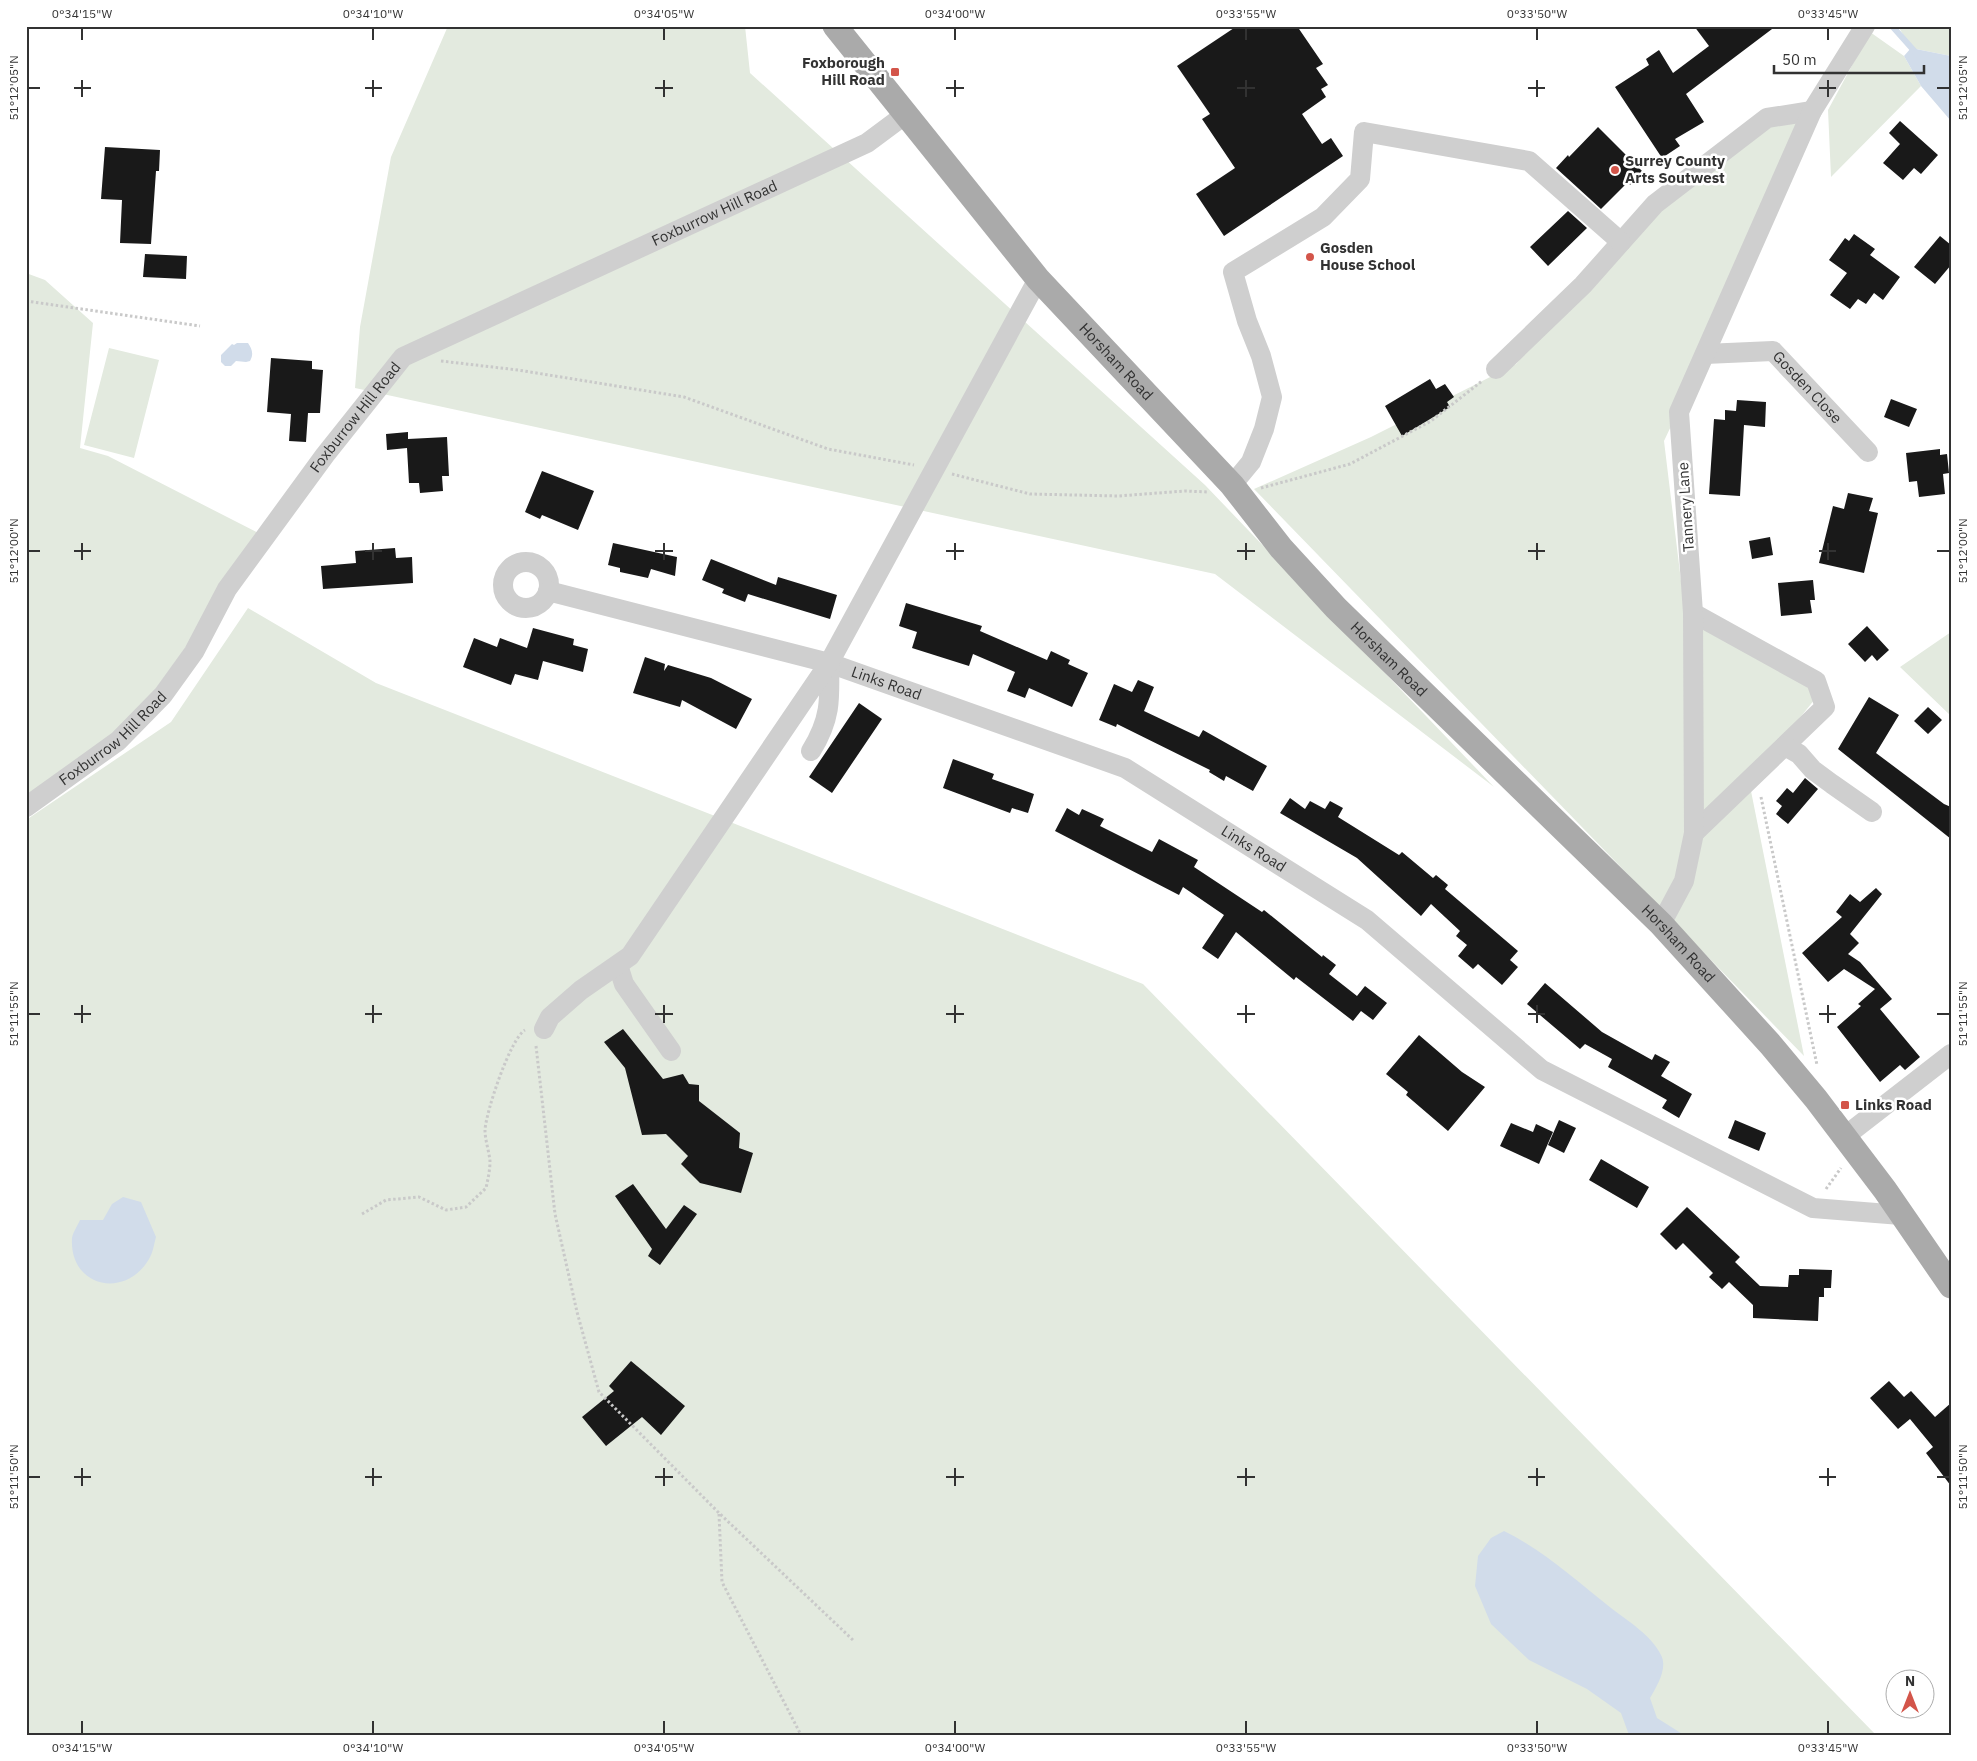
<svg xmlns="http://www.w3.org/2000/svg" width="1977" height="1761" font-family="'IBM Plex Sans',sans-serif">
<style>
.green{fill:#e3eadf}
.water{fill:#d1dcea}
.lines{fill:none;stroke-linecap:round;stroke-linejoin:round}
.stream{stroke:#d1dcea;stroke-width:6}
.building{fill:#191919}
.path{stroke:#c9c9c9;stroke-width:3;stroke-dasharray:2.5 2.5;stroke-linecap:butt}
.minor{stroke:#cfcfcf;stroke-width:20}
.major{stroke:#aaa;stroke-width:25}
.ticks{fill:none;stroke:#323232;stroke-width:2}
.poi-dot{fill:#d3554a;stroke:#fff;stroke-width:2}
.labels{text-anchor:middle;stroke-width:5;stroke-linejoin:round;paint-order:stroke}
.poi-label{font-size:15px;font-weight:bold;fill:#323232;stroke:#fff;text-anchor:start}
.street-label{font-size:15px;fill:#323232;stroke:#fff}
.neatline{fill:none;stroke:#323232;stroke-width:2}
.ticks-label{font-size:12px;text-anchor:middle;fill:#323232}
</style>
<rect width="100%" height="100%" fill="#fff"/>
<!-- green -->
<path class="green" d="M 448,26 L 745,26 L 750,73 L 1205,485 L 1494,787 L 1215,574 L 355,388 L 360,327 L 391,157 Z
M 1898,26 L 1951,26 L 1951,56 L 1911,48 Z
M 1870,32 L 1904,56 L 1921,86 L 1831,177 L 1828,110 Z
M 1821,108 L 1664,441 L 1685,614 L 1819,694 L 1749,781 L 1804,1056 L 1254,489 L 1371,437 L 1516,364 L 1633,224 L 1765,111 Z
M 26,273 L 45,280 L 93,323 L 80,448 L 108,456 L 266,537 L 118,741 L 26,806 Z
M 109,348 L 159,360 L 134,458 L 84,445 Z
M 248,608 L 376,683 L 1143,984 L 1876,1735 L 26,1735 L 26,820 L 171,722 Z
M 1951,632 L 1951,716 L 1900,667 Z"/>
<!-- water -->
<path class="water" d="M 1911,48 L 1951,56 L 1951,121 L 1921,86 L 1904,56 Z
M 237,343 L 248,343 C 252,349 254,354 250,361 L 246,362 L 236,361 L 231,366 L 225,366 L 221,362 L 221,355 L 232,344 L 234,345 Z
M 123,1197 L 141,1202 L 156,1237 C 154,1244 153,1253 149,1259 C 125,1300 69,1287 72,1238 C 73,1232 78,1225 80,1220 L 103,1220 L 112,1204 Z
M 1504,1531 C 1543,1550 1577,1581 1611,1608 C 1628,1621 1651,1635 1661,1655 C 1668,1668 1657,1686 1650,1698 L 1657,1718 L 1684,1735 L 1629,1735 L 1621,1713 L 1587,1689 L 1529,1660 L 1491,1624 L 1475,1586 L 1478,1556 L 1491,1538 Z"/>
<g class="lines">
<!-- stream -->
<path class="stream" d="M 1892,26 L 1917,54"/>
</g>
<!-- building -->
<path class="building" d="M 1237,26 L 1297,26 L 1323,64 L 1316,68 L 1328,85 L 1321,89 L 1326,97 L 1302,114 L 1322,144 L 1331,138 L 1343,156 L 1224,236 L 1196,194 L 1235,168 L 1202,119 L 1210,114 L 1177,66 Z
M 1694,26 L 1776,26 L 1686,94 L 1704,122 L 1675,139 L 1680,146 L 1662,158 L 1615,87 L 1649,65 L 1646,59 L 1659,50 L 1673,73 L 1709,46 Z
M 1900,121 L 1938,155 L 1921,174 L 1914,168 L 1903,180 L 1883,163 L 1900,144 L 1889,133 Z
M 1598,127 L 1643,172 L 1630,185 L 1628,182 L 1601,209 L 1556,168 L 1568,155 L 1569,157 Z
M 105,147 L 160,150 L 159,171 L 156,171 L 151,244 L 120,243 L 122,200 L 101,199 Z
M 1568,211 L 1587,228 L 1548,266 L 1530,247 Z
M 1854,234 L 1875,249 L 1870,255 L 1900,277 L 1883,300 L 1874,293 L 1866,304 L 1858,299 L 1850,309 L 1830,295 L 1847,273 L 1829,260 L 1845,238 L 1849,241 Z
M 1940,236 L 1951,245 L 1951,265 L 1935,284 L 1914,267 Z
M 145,254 L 187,256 L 186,279 L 143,277 Z
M 271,358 L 312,361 L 312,369 L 323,370 L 320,413 L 308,413 L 306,442 L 289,441 L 291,414 L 267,412 Z
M 1430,379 L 1436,389 L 1445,384 L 1454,397 L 1447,402 L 1450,407 L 1402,436 L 1385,406 Z
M 1891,399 L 1917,409 L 1909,427 L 1884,417 Z
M 1737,400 L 1766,402 L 1765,427 L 1744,425 L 1740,496 L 1709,494 L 1714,419 L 1725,420 L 1725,410 L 1736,411 Z
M 408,432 L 408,439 L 447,437 L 449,476 L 442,476 L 443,491 L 420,493 L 419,483 L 409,483 L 407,448 L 387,450 L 386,434 Z
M 1940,449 L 1940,455 L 1947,454 L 1949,473 L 1943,474 L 1945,494 L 1919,497 L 1917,481 L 1909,482 L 1906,453 Z
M 542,471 L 594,491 L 578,530 L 542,515 L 540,519 L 525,512 Z
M 1848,493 L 1873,498 L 1869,511 L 1878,513 L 1864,573 L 1819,563 L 1833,506 L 1844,509 Z
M 1770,537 L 1773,555 L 1752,559 L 1749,541 Z
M 613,543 L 677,557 L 675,576 L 651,569 L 648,578 L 620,572 L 620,568 L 608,565 Z
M 395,548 L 396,558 L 412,557 L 413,583 L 323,589 L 321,566 L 356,563 L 355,551 Z
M 711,559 L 776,585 L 778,577 L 837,595 L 830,619 L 748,594 L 745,602 L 722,593 L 724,589 L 702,580 Z
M 1813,580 L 1815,600 L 1810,600 L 1812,613 L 1781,616 L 1778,583 Z
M 906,603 L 982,626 L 980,631 L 1047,660 L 1051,651 L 1070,660 L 1068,664 L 1088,673 L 1072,707 L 1029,688 L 1025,698 L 1007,691 L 1015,672 L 973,654 L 969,666 L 912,648 L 917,632 L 899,626 Z
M 1867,626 L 1889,650 L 1877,661 L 1872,655 L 1865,662 L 1848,644 Z
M 533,628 L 574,639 L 573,645 L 588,649 L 583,672 L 543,661 L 538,680 L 515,674 L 511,685 L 463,667 L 474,638 L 497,647 L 500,638 L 527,648 Z
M 645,657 L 665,664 L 664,671 L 668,665 L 711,678 L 752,699 L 736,729 L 682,700 L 680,707 L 633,693 Z
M 1138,680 L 1154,687 L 1144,711 L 1199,737 L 1203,730 L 1267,766 L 1253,791 L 1226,776 L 1224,781 L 1209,772 L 1210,770 L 1117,724 L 1116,727 L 1099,720 L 1114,684 L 1132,692 Z
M 1869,697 L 1899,715 L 1876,753 L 1944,804 L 1951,807 L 1951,839 L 1838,749 Z
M 859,703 L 882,719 L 832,793 L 809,777 Z
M 1928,707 L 1942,720 L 1928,734 L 1914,721 Z
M 953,759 L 994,774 L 992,779 L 1034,794 L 1028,813 L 1012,808 L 1010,813 L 943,788 Z
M 1805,778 L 1818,789 L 1788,824 L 1776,814 L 1782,806 L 1776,801 L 1787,788 L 1793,793 Z
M 1290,798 L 1305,809 L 1310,801 L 1325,809 L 1330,801 L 1343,808 L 1338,817 L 1399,855 L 1402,852 L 1433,878 L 1436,875 L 1448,885 L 1445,889 L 1518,951 L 1510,960 L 1518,967 L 1502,985 L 1478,964 L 1473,969 L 1458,956 L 1467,945 L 1456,936 L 1460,931 L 1431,904 L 1421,916 L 1357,858 L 1280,813 Z
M 1067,808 L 1079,815 L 1082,809 L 1104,819 L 1100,826 L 1152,852 L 1159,839 L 1198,860 L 1194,867 L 1262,912 L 1264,910 L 1322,957 L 1323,955 L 1336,965 L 1329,974 L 1357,996 L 1365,986 L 1387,1003 L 1373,1020 L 1361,1011 L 1353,1021 L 1296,977 L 1294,980 L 1236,932 L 1218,959 L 1202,948 L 1224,915 L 1183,887 L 1179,895 L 1055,831 Z
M 1876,888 L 1882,894 L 1850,934 L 1859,943 L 1848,954 L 1860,962 L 1892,999 L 1880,1009 L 1920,1057 L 1905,1070 L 1900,1065 L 1880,1082 L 1837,1027 L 1861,1006 L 1858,1004 L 1875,989 L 1844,969 L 1828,982 L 1802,953 L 1842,917 L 1836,912 L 1850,894 L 1860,902 Z
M 1545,983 L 1602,1032 L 1652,1060 L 1655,1054 L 1670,1062 L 1661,1076 L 1692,1094 L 1679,1118 L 1662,1108 L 1667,1100 L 1608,1067 L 1612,1059 L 1585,1044 L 1580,1049 L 1527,1004 Z
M 623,1029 L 663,1079 L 683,1074 L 689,1084 L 699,1085 L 699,1101 L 740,1133 L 739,1148 L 753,1153 L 741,1193 L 700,1183 L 681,1164 L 688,1156 L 666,1134 L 642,1135 L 625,1068 L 604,1042 Z
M 1419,1035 L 1462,1072 L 1485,1087 L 1448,1131 L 1406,1095 L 1408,1092 L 1386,1074 Z
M 1559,1120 L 1576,1128 L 1564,1153 L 1548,1145 Z
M 1735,1120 L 1766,1133 L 1759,1151 L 1728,1138 Z
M 1511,1123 L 1533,1132 L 1536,1124 L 1553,1132 L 1539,1164 L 1500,1146 Z
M 1601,1159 L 1649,1187 L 1637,1208 L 1589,1180 Z
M 633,1184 L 666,1229 L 684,1205 L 697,1214 L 660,1265 L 648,1256 L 652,1249 L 615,1196 Z
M 1687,1207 L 1740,1257 L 1735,1262 L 1760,1286 L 1788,1287 L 1789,1275 L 1799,1275 L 1799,1269 L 1832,1270 L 1831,1288 L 1824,1288 L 1824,1297 L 1819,1297 L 1818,1321 L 1753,1318 L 1753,1305 L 1729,1282 L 1722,1289 L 1709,1277 L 1713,1273 L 1683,1243 L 1676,1250 L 1660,1234 Z
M 631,1361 L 685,1406 L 661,1435 L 642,1417 L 606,1446 L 582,1417 L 614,1391 L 609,1386 Z
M 1889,1381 L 1904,1397 L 1911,1391 L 1935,1417 L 1951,1403 L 1951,1486 L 1926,1453 L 1933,1447 L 1910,1419 L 1898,1429 L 1870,1398 Z"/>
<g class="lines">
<!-- path -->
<path class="path" d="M 26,301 L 200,326
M 441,361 L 518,370 L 684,397 L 828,449 L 914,465
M 952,474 L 1030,494 L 1118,496 L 1185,491 L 1208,492
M 1261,488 L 1350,464 L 1431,421 L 1482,381
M 1761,797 L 1817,1065
M 536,1046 L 555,1214 L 577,1312 L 599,1392 L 719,1513 L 854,1641
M 1826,1189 L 1841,1168
M 362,1214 L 386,1200 L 419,1197 L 446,1210 L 466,1207 L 486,1188 C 488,1179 490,1170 490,1161 C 489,1151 485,1140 485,1130 C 486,1112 510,1039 525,1030
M 719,1514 L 722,1582 L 801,1735"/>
<!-- minor -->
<g class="minor">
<path id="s1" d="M 1705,354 L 1773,351 L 1868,452"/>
<path d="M 1496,369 L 1583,285 L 1655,204 L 1767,118 L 1812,111"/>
<path d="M 1232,485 L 1251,462 L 1264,429 L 1272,397 L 1261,356 L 1247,321 L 1233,272 L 1323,217 L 1360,179 L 1364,132 L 1529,161 L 1621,242"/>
<circle cx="526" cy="585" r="23"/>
<path id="s2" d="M 548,591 L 829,663 L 1125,768 L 1367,920 L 1542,1070 L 1813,1208 L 1901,1215"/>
<path d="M 1693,613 L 1816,681 L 1825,707 L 1694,833"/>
<path d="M 1785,746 L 1799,754 L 1813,770 L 1832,784 L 1872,812"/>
<path d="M 811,751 C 831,719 830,699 829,663"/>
<path id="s3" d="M 26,807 L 118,741 L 163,695 L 194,652 L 227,589 L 325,455 L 403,357 L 867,143 L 906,114"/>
<path d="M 1661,924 L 1684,881 L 1694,833 L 1693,613 L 1679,412 L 1812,111 L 1865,26"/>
<path d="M 618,965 L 624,984 L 671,1051"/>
<path d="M 544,1029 L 550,1017 L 581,990 L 630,956 L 829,663 L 1038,279"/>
<path d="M 1844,1137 L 1951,1054"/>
</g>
<!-- major -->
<path class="major" id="s4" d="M 835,26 L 1038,279 L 1232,485 L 1281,548 L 1336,608 L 1661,924 L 1770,1044 L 1816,1099 L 1885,1190 L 1951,1286"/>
</g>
<!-- ticks -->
<path class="ticks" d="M 82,28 L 82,40M 373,28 L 373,40M 664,28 L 664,40M 955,28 L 955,40M 1246,28 L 1246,40M 1537,28 L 1537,40M 1828,28 L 1828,40M 82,80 L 82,97M 373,80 L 373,97M 664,80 L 664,97M 955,80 L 955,97M 1246,80 L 1246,97M 1537,80 L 1537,97M 1828,80 L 1828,97M 28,88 L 40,88M 74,88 L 91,88M 365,88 L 382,88M 655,88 L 673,88M 946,88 L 964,88M 1237,88 L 1255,88M 1528,88 L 1545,88M 1819,88 L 1836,88M 1937,88 L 1950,88M 82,543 L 82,560M 373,543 L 373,560M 664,543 L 664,560M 955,543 L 955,560M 1246,543 L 1246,560M 1537,543 L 1537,560M 1828,543 L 1828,560M 28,551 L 40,551M 74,551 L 91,551M 365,551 L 382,551M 655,551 L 673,551M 946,551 L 964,551M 1237,551 L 1255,551M 1528,551 L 1545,551M 1819,551 L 1836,551M 1937,551 L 1950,551M 82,1005 L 82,1023M 373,1005 L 373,1023M 664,1005 L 664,1023M 955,1005 L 955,1023M 1246,1005 L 1246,1023M 1537,1005 L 1537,1023M 1828,1005 L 1828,1023M 28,1014 L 40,1014M 74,1014 L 91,1014M 365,1014 L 382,1014M 655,1014 L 673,1014M 946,1014 L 964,1014M 1237,1014 L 1255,1014M 1528,1014 L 1545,1014M 1819,1014 L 1836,1014M 1937,1014 L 1950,1014M 82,1468 L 82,1486M 373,1468 L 373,1486M 664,1468 L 664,1486M 955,1468 L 955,1486M 1246,1468 L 1246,1486M 1537,1468 L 1537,1486M 1828,1468 L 1828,1486M 28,1477 L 40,1477M 74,1477 L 91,1477M 365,1477 L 382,1477M 655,1477 L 673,1477M 946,1477 L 964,1477M 1237,1477 L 1255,1477M 1528,1477 L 1545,1477M 1819,1477 L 1836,1477M 1937,1477 L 1950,1477M 82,1721 L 82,1734M 373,1721 L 373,1734M 664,1721 L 664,1734M 955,1721 L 955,1734M 1246,1721 L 1246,1734M 1537,1721 L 1537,1734M 1828,1721 L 1828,1734"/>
<!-- markers -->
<g class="poi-dot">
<rect x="890" y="67" width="10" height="10" rx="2.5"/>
<circle cx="1615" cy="170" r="5"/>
<circle cx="1310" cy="257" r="5"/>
<rect x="1840" y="1100" width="10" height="10" rx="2.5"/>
</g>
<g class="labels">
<!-- poi labels -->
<g class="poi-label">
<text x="885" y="68" text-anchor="end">Foxborough<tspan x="885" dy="17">Hill Road</tspan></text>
<text x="1625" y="166">Surrey County<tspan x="1625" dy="17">Arts Soutwest</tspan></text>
<text x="1320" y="253">Gosden<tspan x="1320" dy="17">House School</tspan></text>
<text x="1855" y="1110">Links Road</text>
</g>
<!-- street labels -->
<g class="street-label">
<text dy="5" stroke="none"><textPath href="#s3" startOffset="936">Foxburrow Hill Road</textPath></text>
<text dy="5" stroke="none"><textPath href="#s4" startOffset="438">Horsham Road</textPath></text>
<text dy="5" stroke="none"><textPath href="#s1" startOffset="118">Gosden Close</textPath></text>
<text dy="5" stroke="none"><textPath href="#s3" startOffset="516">Foxburrow Hill Road</textPath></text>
<text transform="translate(1686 507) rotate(-94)" y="5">Tannery Lane</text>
<text dy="5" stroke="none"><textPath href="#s4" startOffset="842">Horsham Road</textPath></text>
<text dy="5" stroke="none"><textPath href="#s2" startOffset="351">Links Road</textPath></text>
<text dy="5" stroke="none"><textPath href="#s3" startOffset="111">Foxburrow Hill Road</textPath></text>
<text dy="5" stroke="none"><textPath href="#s2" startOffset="756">Links Road</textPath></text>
<text dy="5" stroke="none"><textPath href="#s4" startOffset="1248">Horsham Road</textPath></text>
</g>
</g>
<!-- border -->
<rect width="1977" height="1761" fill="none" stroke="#ffffff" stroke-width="55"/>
<!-- north arrow -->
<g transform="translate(1910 1694)"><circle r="24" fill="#ffffff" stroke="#adadad"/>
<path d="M0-4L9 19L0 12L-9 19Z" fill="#d3554a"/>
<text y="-8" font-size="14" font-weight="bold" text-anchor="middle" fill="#323232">N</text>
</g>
<!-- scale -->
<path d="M1774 65v8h150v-8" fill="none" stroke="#323232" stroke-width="2.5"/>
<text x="1782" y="65" font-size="15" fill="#323232" stroke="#ffffff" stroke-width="4" paint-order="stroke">50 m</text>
<rect x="28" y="28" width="1922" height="1706" class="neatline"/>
<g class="ticks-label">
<text x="82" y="18">0°34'15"W</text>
<text x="373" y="18">0°34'10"W</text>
<text x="664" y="18">0°34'05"W</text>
<text x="955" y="18">0°34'00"W</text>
<text x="1246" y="18">0°33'55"W</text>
<text x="1537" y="18">0°33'50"W</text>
<text x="1828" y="18">0°33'45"W</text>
<text transform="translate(14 88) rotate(-90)" y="4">51°12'05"N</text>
<text transform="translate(1963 88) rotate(-90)" y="4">51°12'05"N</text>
<text transform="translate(14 551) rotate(-90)" y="4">51°12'00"N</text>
<text transform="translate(1963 551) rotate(-90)" y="4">51°12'00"N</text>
<text transform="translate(14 1014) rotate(-90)" y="4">51°11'55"N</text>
<text transform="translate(1963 1014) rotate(-90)" y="4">51°11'55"N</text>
<text transform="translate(14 1477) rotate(-90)" y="4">51°11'50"N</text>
<text transform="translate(1963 1477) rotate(-90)" y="4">51°11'50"N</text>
<text x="82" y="1752">0°34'15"W</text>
<text x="373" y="1752">0°34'10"W</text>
<text x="664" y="1752">0°34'05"W</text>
<text x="955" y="1752">0°34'00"W</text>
<text x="1246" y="1752">0°33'55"W</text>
<text x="1537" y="1752">0°33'50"W</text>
<text x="1828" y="1752">0°33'45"W</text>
</g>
</svg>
